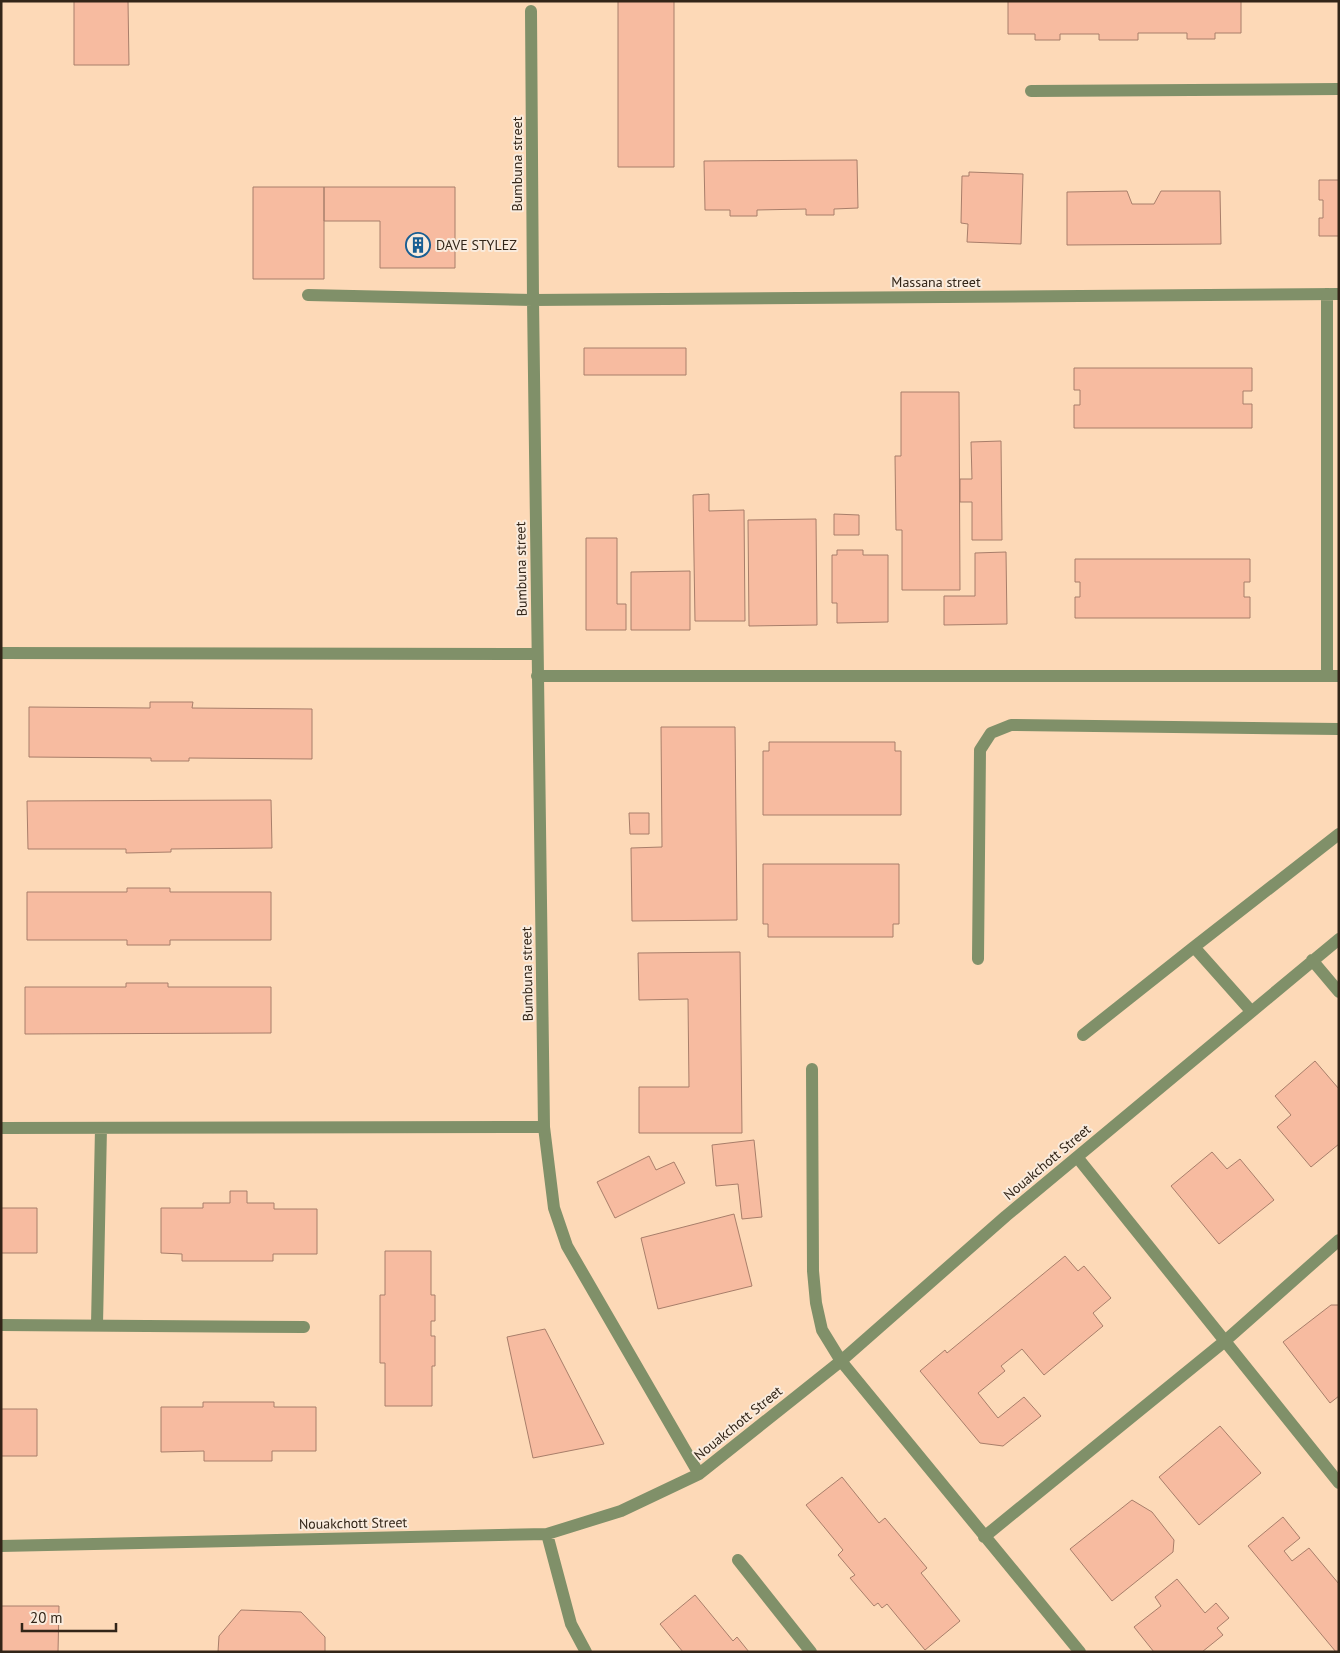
<svg xmlns="http://www.w3.org/2000/svg" width="1340" height="1653" font-family="'PT Sans',sans-serif">
<style>
.building{fill:#f7bba0;stroke:#a87e6a}
.lines{fill:none;stroke-linecap:round;stroke-linejoin:round}
.minor{stroke:#809069;stroke-width:12}
.labels{text-anchor:middle;stroke-width:4;stroke-linejoin:round;paint-order:stroke}
.street-label{font-size:14px;fill:#322518;stroke:#f9ebdd}
.poi-label{font-size:14px;fill:#322518;stroke:#f9ebdd;text-anchor:start}
</style>
<rect width="100%" height="100%" fill="#fdd9b7"/>
<!-- building -->
<path class="building" d="M 74,1 L 128,1 L 129,65 L 74,65 Z
M 618,1 L 674,1 L 674,167 L 618,167 Z
M 1008,1 L 1241,1 L 1241,33 L 1215,33 L 1215,39 L 1187,39 L 1187,33 L 1138,33 L 1138,40 L 1099,40 L 1099,34 L 1060,34 L 1060,40 L 1035,40 L 1035,34 L 1008,34 Z
M 857,160 L 858,208 L 834,209 L 834,215 L 806,215 L 806,209 L 757,210 L 757,216 L 730,216 L 730,210 L 705,210 L 704,161 Z
M 969,172 L 1023,174 L 1021,244 L 967,242 L 968,224 L 961,223 L 962,176 L 969,176 Z
M 1319,180 L 1339,180 L 1339,236 L 1319,236 L 1319,218 L 1323,218 L 1323,200 L 1319,200 Z
M 253,187 L 324,187 L 324,279 L 253,279 Z
M 324,187 L 455,187 L 455,268 L 380,268 L 380,221 L 324,221 Z
M 1127,191 L 1132,204 L 1154,204 L 1161,191 L 1220,191 L 1221,244 L 1067,245 L 1067,192 Z
M 584,348 L 686,348 L 686,375 L 584,375 Z
M 1074,368 L 1252,368 L 1252,391 L 1243,391 L 1243,404 L 1252,404 L 1252,428 L 1074,428 L 1074,405 L 1080,405 L 1080,390 L 1074,390 Z
M 901,392 L 959,392 L 960,590 L 902,590 L 902,530 L 896,530 L 895,456 L 901,456 Z
M 1001,441 L 1002,540 L 972,540 L 972,502 L 960,502 L 960,479 L 972,479 L 971,442 Z
M 709,494 L 709,511 L 744,510 L 745,621 L 695,621 L 693,495 Z
M 834,514 L 859,515 L 859,535 L 834,535 Z
M 816,519 L 817,625 L 749,626 L 748,520 Z
M 586,538 L 617,538 L 617,604 L 626,604 L 626,630 L 586,630 Z
M 837,550 L 863,550 L 863,555 L 888,555 L 888,622 L 837,623 L 837,603 L 832,603 L 832,555 L 837,555 Z
M 1006,552 L 1007,624 L 944,625 L 944,596 L 975,596 L 975,553 Z
M 1075,559 L 1250,559 L 1250,582 L 1244,582 L 1244,597 L 1250,597 L 1250,618 L 1075,618 L 1075,597 L 1080,597 L 1080,582 L 1075,582 Z
M 690,571 L 690,630 L 631,630 L 631,572 Z
M 150,702 L 193,702 L 192,708 L 312,709 L 312,759 L 189,758 L 189,761 L 151,761 L 151,758 L 29,757 L 29,707 L 150,708 Z
M 661,727 L 735,727 L 737,920 L 632,921 L 631,848 L 662,847 Z
M 769,742 L 895,742 L 895,751 L 901,751 L 901,815 L 763,815 L 763,751 L 769,751 Z
M 271,800 L 272,848 L 171,849 L 171,852 L 126,853 L 126,849 L 28,849 L 27,801 Z
M 629,813 L 649,813 L 649,834 L 630,834 Z
M 763,864 L 899,864 L 899,924 L 893,924 L 893,937 L 768,937 L 768,924 L 763,924 Z
M 127,888 L 170,888 L 170,892 L 271,892 L 271,940 L 170,940 L 170,945 L 127,945 L 127,940 L 27,940 L 27,892 L 127,892 Z
M 740,952 L 742,1133 L 639,1133 L 639,1087 L 689,1087 L 688,999 L 639,1000 L 638,953 Z
M 126,983 L 168,983 L 168,987 L 271,987 L 271,1033 L 25,1034 L 25,987 L 126,987 Z
M 1315,1061 L 1339,1089 L 1339,1144 L 1311,1167 L 1277,1127 L 1291,1115 L 1275,1096 Z
M 754,1140 L 762,1217 L 742,1219 L 738,1184 L 716,1186 L 712,1145 Z
M 1212,1152 L 1227,1169 L 1240,1159 L 1274,1200 L 1219,1244 L 1171,1186 Z
M 649,1156 L 656,1170 L 674,1162 L 685,1183 L 615,1218 L 597,1182 Z
M 230,1191 L 247,1191 L 247,1203 L 274,1203 L 274,1209 L 317,1209 L 317,1254 L 273,1254 L 273,1261 L 182,1261 L 182,1254 L 161,1253 L 161,1208 L 203,1208 L 203,1203 L 230,1203 Z
M 1,1208 L 37,1208 L 37,1253 L 1,1253 Z
M 734,1214 L 752,1286 L 658,1309 L 641,1238 Z
M 385,1251 L 431,1251 L 431,1295 L 435,1295 L 435,1321 L 431,1321 L 431,1336 L 435,1336 L 435,1366 L 432,1366 L 432,1406 L 385,1406 L 385,1363 L 380,1363 L 380,1295 L 385,1295 Z
M 1065,1256 L 1078,1271 L 1084,1266 L 1111,1298 L 1093,1313 L 1103,1326 L 1044,1375 L 1022,1349 L 1001,1366 L 1005,1371 L 978,1393 L 998,1418 L 1024,1397 L 1041,1416 L 1003,1446 L 980,1443 L 920,1371 L 945,1350 L 947,1353 Z
M 1331,1305 L 1339,1305 L 1339,1396 L 1330,1403 L 1283,1342 Z
M 545,1329 L 604,1444 L 533,1458 L 507,1337 Z
M 203,1402 L 274,1402 L 274,1407 L 316,1407 L 316,1451 L 272,1451 L 272,1461 L 204,1461 L 204,1451 L 161,1452 L 161,1407 L 203,1407 Z
M 1,1409 L 37,1409 L 37,1456 L 1,1456 Z
M 1220,1426 L 1261,1473 L 1199,1525 L 1159,1477 Z
M 842,1477 L 879,1523 L 885,1518 L 927,1568 L 921,1573 L 960,1621 L 925,1650 L 887,1604 L 882,1608 L 878,1603 L 874,1606 L 850,1578 L 855,1575 L 838,1555 L 843,1550 L 806,1505 Z
M 1132,1500 L 1152,1512 L 1174,1540 L 1173,1552 L 1112,1601 L 1070,1549 Z
M 1283,1517 L 1300,1538 L 1284,1551 L 1292,1561 L 1309,1548 L 1339,1584 L 1339,1652 L 1336,1652 L 1248,1546 Z
M 1177,1579 L 1205,1613 L 1216,1603 L 1229,1618 L 1217,1628 L 1223,1635 L 1202,1652 L 1154,1652 L 1134,1627 L 1161,1606 L 1155,1597 Z
M 695,1595 L 733,1641 L 737,1637 L 749,1652 L 683,1652 L 660,1624 Z
M 1,1606 L 59,1606 L 58,1652 L 1,1652 Z
M 241,1610 L 301,1612 L 325,1637 L 325,1652 L 218,1652 L 219,1636 Z"/>
<g class="lines">
<!-- minor -->
<path class="minor" d="M 531,11 L 533,300 L 544,1127
M 1031,91 L 1339,89
M 1327,294 L 1327,676
M 308,295 L 533,300 L 1339,294
M 1,653 L 537,654
M 537,676 L 1339,676
M 978,959 L 980,750 L 991,733 L 1011,725 L 1339,729
M 1312,960 L 1339,992
M 1251,1011 L 1194,947 L 1339,834
M 1083,1035 L 1194,947
M 812,1069 L 813,1271 L 816,1303 L 822,1330 L 841,1361 L 1080,1652
M 1,1128 L 544,1127 L 554,1208 L 567,1246 L 699,1474
M 1077,1157 L 1339,1483
M 1,1325 L 304,1327
M 97,1325 L 101,1128
M 547,1534 L 571,1624 L 586,1652
M 984,1537 L 1225,1341 L 1339,1240
M 1,1546 L 547,1534 L 621,1511 L 699,1474 L 841,1361 L 1006,1216 L 1339,939
M 738,1560 L 811,1652"/>
</g>
<!-- icons -->
<defs>
<symbol id="building-ring" viewBox="-11 -11 22 22"><circle r="9.5" fill="#f9ebdd" stroke="#185e93" stroke-width="1.5"/><path d="M-4-6H4V6H1V3H-1V6H-4ZM-2.5-4.3h1.7v1.8h-1.7ZM.8-4.3h1.7v1.8H.8ZM-2.5-1h1.7V.8h-1.7ZM.8-1h1.7V.8H.8Z" fill="#185e93"/></symbol>
</defs>
<g fill-rule="evenodd">
<use href="#building-ring" x="404" y="231" width="28" height="28"/>
</g>
<g class="labels">
<!-- street labels -->
<g class="street-label">
<text transform="translate(517 164) rotate(-90)" y="5">Bumbuna street</text>
<text x="936" y="287">Massana street</text>
<text transform="translate(521 569) rotate(-91)" y="5">Bumbuna street</text>
<text transform="translate(527 974) rotate(-91)" y="5">Bumbuna street</text>
<text transform="translate(1047 1162) rotate(-40)" y="5">Nouakchott Street</text>
<text transform="translate(738 1423) rotate(-39)" y="5">Nouakchott Street</text>
<text transform="translate(353 1523) rotate(-1)" y="5">Nouakchott Street</text>
</g>
<!-- poi labels -->
<g class="poi-label">
<text x="436" y="250">DAVE STYLEZ</text>
</g>
</g>
<!-- border -->
<rect width="1340" height="1653" fill="none" stroke="#322518" stroke-width="5"/>
<!-- scale -->
<path d="M22 1623v8h94v-8" fill="none" stroke="#322518" stroke-width="2.5"/>
<text x="30" y="1623" font-size="15" fill="#322518" stroke="#f9ebdd" stroke-width="4" paint-order="stroke">20 m</text>
</svg>
